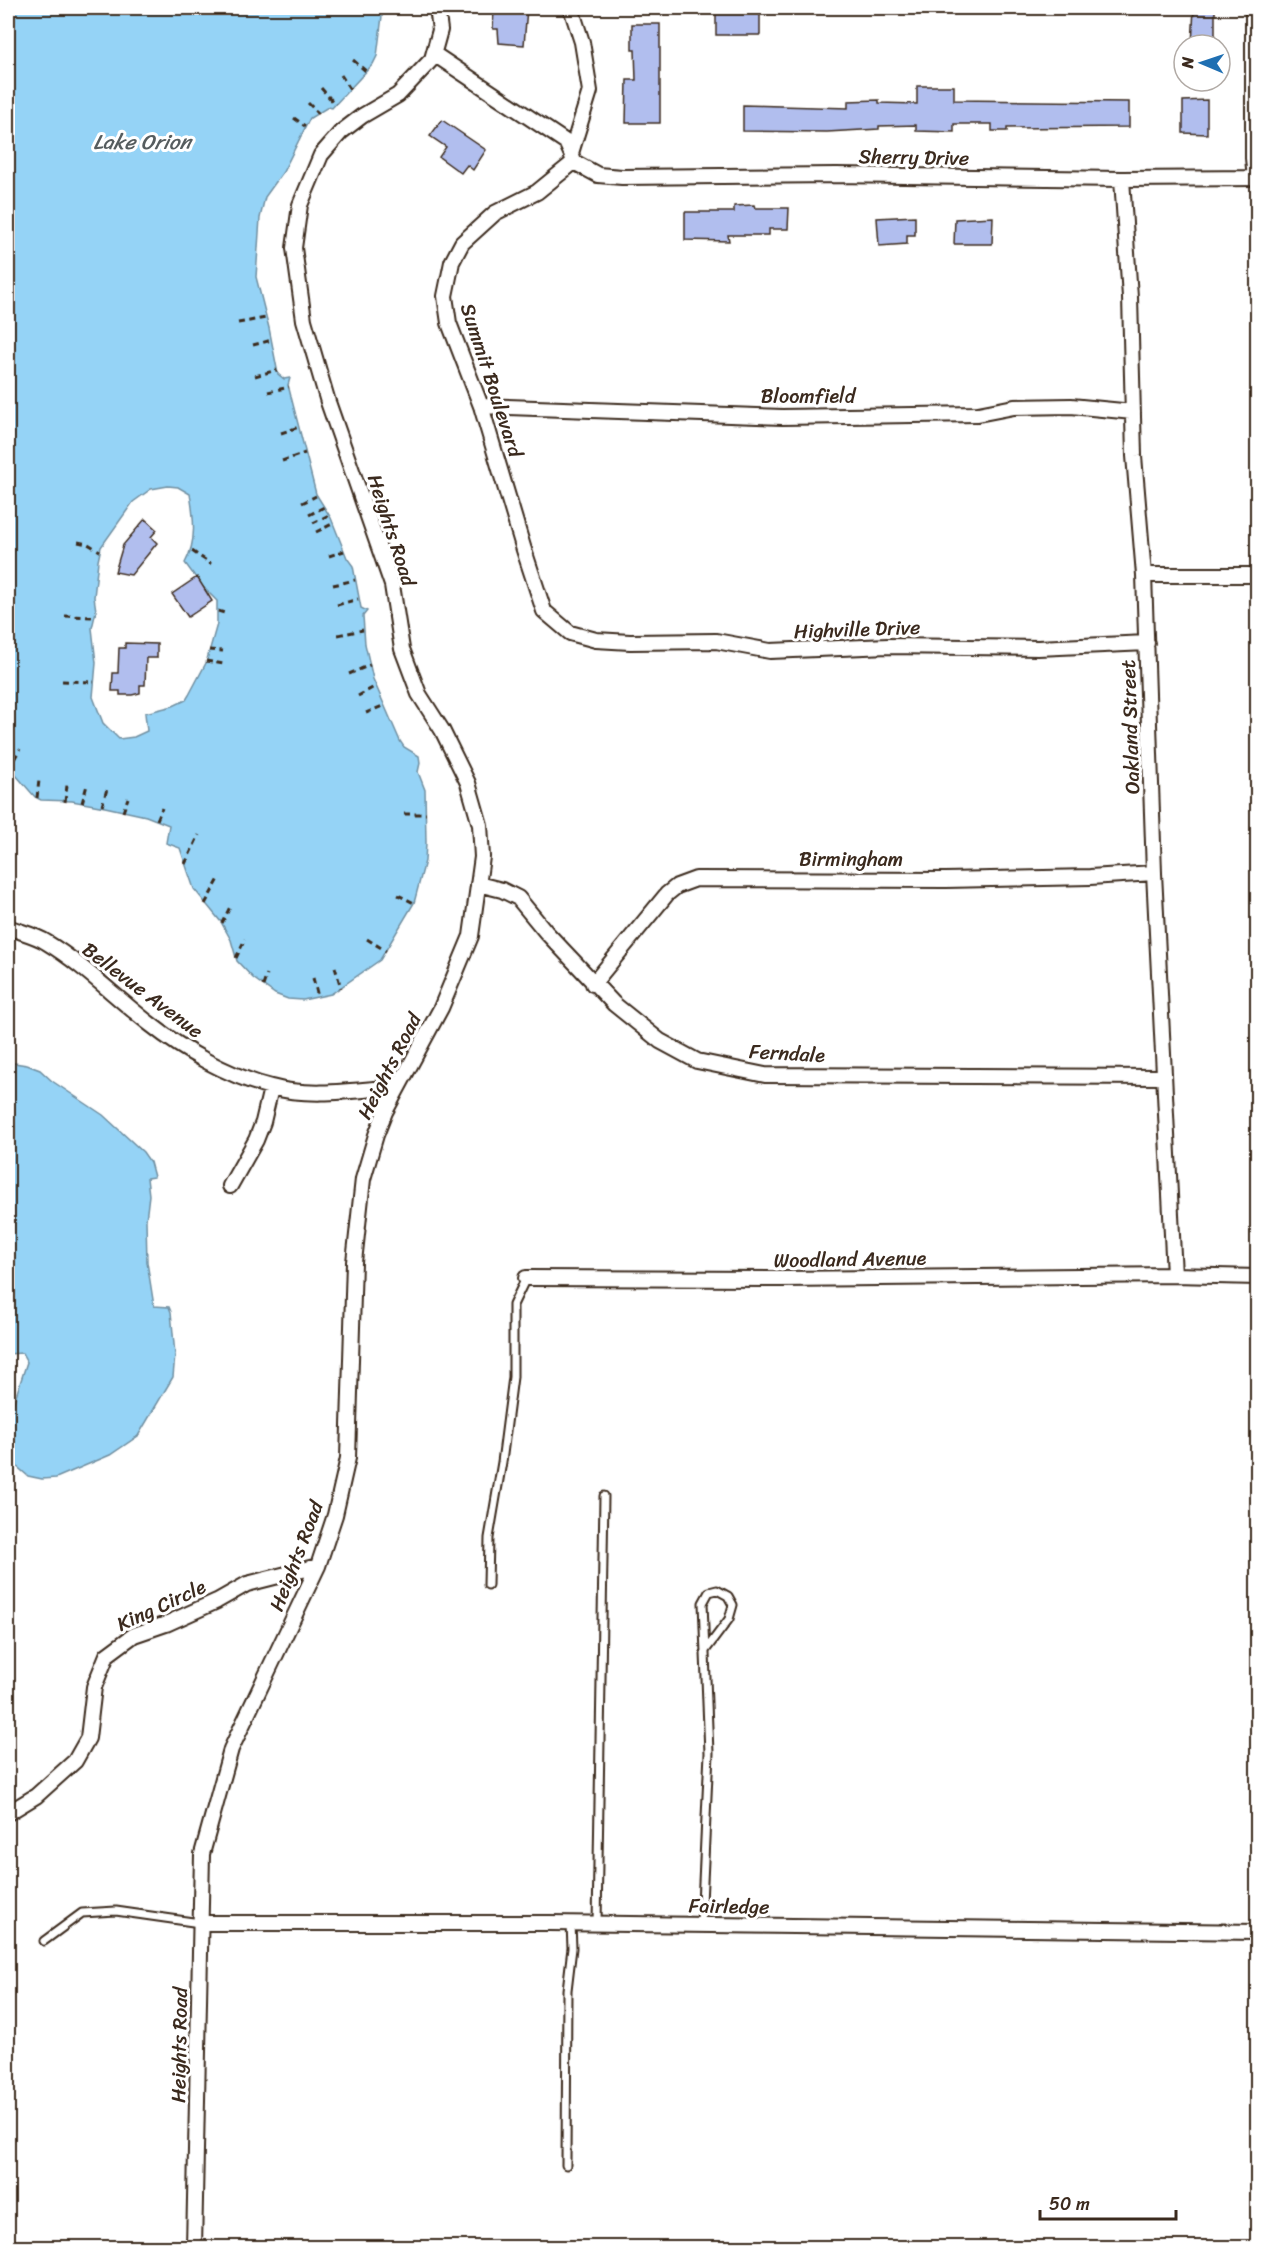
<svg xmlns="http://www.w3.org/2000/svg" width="1265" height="2255" font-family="Sriracha,sans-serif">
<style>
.water{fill:#95d3f6;stroke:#718fa0;stroke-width:1.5;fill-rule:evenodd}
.building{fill:#b1beee;stroke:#3b2a1e;stroke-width:1.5}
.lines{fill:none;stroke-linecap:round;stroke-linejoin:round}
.lane-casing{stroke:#3b2a1e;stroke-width:11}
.street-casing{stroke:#3b2a1e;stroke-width:18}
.path{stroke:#3b2a1e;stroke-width:3;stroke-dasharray:6 4.5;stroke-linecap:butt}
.lane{stroke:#fff;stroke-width:7}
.street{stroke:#fff;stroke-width:14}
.labels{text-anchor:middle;stroke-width:6;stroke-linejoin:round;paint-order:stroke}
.street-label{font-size:20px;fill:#3b2a1e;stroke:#fff}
.water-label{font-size:21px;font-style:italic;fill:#565d5f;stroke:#fff}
</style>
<rect width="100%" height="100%" fill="#fff"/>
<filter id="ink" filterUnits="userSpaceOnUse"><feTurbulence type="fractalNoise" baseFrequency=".0167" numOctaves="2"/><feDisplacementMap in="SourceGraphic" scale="12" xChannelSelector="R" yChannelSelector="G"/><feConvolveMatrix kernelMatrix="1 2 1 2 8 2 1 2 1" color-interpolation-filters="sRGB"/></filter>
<g filter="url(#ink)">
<!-- water -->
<path class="water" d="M 8,8 L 383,8 L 377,56 L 373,64 L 332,108 L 328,107 L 310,118 L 283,172 L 265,197 L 260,218 L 256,277 L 269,328 L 278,374 L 284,379 L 290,378 L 288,385 L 316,494 L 331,518 L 347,558 L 353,566 L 361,608 L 367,611 L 363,616 L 365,644 L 373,679 L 400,741 L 404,747 L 419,756 L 420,763 L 418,772 L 425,790 L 426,843 L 425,861 L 414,903 L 380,960 L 331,994 L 303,1000 L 288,999 L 275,994 L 253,978 L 237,961 L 231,940 L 221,922 L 194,889 L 180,848 L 166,843 L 169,825 L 146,816 L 105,807 L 72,801 L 41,800 L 35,797 L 8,766 ZM 168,486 L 178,487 L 190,494 C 194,518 197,542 185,563 L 202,586 L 217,601 L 217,624 L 206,663 L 189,695 L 186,700 L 173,706 L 145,713 L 147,731 L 134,737 L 119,739 L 103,723 L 93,697 L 96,663 L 92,628 L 96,611 L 94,597 L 98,561 L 101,547 L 133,502 L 151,489 Z
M 8,1062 L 27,1065 L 40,1070 L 52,1081 L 103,1115 L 143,1152 L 150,1162 L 154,1177 L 147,1178 L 149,1195 L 146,1220 L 147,1262 L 154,1306 L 169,1307 L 171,1312 L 175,1355 L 173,1377 L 138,1436 L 110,1455 L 56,1478 L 42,1479 L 28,1476 L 8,1459 L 8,1420 L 27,1362 L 22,1353 L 8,1354 Z"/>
<!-- building -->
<path class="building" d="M 494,8 L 527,8 L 524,45 L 499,43 L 498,29 L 493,29 Z
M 716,8 L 760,8 L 760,35 L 716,35 Z
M 1194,8 L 1215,8 L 1215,45 L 1192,45 Z
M 632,24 L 660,24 L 660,123 L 626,123 L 627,80 L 636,80 L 635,50 L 632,50 Z
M 917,86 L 954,86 L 954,100 L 1129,102 L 1129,127 L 1007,128 L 1007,131 L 992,131 L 992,124 L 954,124 L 954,132 L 916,131 L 916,125 L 879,126 L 879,129 L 827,132 L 743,131 L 743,105 L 848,108 L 848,101 L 879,100 L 879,103 L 917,104 Z
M 1207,100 L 1207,134 L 1183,133 L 1183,101 Z
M 442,120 L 486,150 L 473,170 L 467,165 L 461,173 L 439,157 L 446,147 L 430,136 Z
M 754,205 L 755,208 L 789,208 L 788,229 L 769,229 L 769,235 L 728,235 L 729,241 L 685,240 L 685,212 L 734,212 L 734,206 Z
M 915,216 L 915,235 L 907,235 L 907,244 L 879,246 L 877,218 Z
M 993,217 L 992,244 L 954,244 L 955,219 Z
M 145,519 L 157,530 L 151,537 L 157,543 L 131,575 L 115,572 L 123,545 Z
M 197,577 L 212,601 L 188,617 L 172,594 Z
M 125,643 L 157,644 L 157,658 L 146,658 L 145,685 L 140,685 L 140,693 L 132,695 L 120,695 L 120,691 L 112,691 L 113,673 L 118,673 L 119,648 L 125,648 Z"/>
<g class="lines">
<defs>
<path id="lane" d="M 488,1585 L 489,1538 L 502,1462 L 513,1377 L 513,1305 L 526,1278
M 597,1924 L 604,1496
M 701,1925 L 709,1753 L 703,1603 L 709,1592 L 717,1590 L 728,1596 L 733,1605 L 729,1619 L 705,1651
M 44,1941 L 82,1913 L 116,1911 L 200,1923
M 566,2165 L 567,1990 L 572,1948 L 571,1924"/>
<path id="street" d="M 571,8 L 582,42 L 590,91 L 571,153 L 574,162 L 537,192 L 495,213 L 462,243 L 452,262 L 445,296 L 449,323 L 481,406 L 524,550 L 544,611 L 570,633 L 596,640 L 630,642 L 716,641 L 770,651 L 888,646 L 1038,648 L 1147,643
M 1253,8 L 1253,158 L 1255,178
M 434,54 L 566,142 L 571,153
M 574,162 L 598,175 L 622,177 L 836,175 L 1122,179 L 1258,178
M 1122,179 L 1130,297 L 1134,456 L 1144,575 L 1154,873 L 1174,1275
M 481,406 L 782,417 L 978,414 L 1014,407 L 1071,406 L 1133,412
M 1144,575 L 1258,575
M 478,884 L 502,890 L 518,898 L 546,932 L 614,1004 L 660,1041 L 697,1061 L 765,1075 L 1163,1077
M 8,927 C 20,932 35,935 46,942 C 84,965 115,997 150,1024 C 184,1051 228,1076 271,1087 C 309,1098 358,1090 398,1087
M 593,984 L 667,894 L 677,886 L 696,879 L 946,880 L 1090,877 L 1154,873
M 230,1186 L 256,1140 L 263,1122 L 271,1088
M 526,1278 L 782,1279 L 1174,1275 L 1258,1277
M 8,1813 L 36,1796 L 75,1761 L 88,1738 L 94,1687 L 107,1655 L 134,1635 L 166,1624 L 217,1601 L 247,1584 L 318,1566
M 200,1923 L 550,1923 L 1258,1932
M 194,2248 L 202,1854 L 231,1749 L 318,1566 L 335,1515 L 348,1458 L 354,1262 L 363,1179 L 376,1135 L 385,1112 L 441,1008 L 471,936 L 482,857 L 480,825 L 468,783 L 442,730 L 419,694 L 402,649 L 392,585 L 328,402 L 304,320 L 294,248 L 300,205 L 321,155 L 341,132 L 362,116 L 398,95 L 432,59 L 440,30 L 437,8"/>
</defs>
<!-- lane casing -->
<use href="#lane" class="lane-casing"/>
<!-- street casing -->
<use href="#street" class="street-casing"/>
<!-- path -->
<path class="path" d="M 353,60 L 367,72
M 341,75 L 350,89
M 321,88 L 335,104
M 308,103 L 319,114
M 294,118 L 305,126
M 238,323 L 266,318
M 253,345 L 272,340
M 255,376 L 277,370
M 268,392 L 289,387
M 281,433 L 299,427
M 282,461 L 305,453
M 302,503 L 316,496
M 309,515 L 324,507
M 313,523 L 329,515
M 316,532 L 334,523
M 78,542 L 88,544 L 100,551
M 192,551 L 211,564
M 329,556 L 344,551
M 333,585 L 355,580
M 337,605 L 358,599
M 218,611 L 228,614
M 65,616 L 95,617
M 338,635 L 363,630
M 209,650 L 223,651
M 206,661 L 224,664
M 349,674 L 370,665
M 62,681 L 94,682
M 358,696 L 376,686
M 366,713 L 385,705
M 9,768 L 20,749
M 37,798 L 39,780
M 65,802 L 67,785
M 82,803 L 87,785
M 102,806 L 107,789
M 123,812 L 128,798
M 404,814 L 426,814
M 157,820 L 162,808
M 185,864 L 199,835
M 398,895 L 414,903
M 205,904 L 219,879
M 222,923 L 230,907
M 367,939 L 386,951
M 236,958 L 245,939
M 335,967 L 341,988
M 313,978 L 318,997
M 263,986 L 267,974"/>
<!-- lane -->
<use href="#lane" class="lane"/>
<!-- street -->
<use href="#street" class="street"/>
</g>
</g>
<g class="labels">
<!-- street labels -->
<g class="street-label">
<text transform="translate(914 157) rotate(1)" y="7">Sherry Drive</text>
<text transform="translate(492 380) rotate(72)" y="7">Summit Boulevard</text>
<text x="808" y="403">Bloomfield</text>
<text transform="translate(392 530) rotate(72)" y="7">Heights Road</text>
<text transform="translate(857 629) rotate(-2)" y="7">Highville Drive</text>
<text transform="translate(1130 727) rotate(-92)" y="7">Oakland Street</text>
<text x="851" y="866">Birmingham</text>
<text transform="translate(143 990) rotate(37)" y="7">Bellevue Avenue</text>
<text transform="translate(787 1053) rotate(3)" y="7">Ferndale</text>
<text transform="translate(389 1066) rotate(-63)" y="7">Heights Road</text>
<text transform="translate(850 1259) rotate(-1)" y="7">Woodland Avenue</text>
<text transform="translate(296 1556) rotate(-69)" y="7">Heights Road</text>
<text transform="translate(161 1605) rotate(-25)" y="7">King Circle</text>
<text transform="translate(729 1906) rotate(1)" y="7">Fairledge</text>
<text transform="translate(179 2045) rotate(-89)" y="7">Heights Road</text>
</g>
<!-- water labels -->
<g class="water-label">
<text x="142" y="149">Lake Orion</text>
</g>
</g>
<!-- margin -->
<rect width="1265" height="2255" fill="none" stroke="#fff" stroke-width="30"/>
<rect x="15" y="15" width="1235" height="2225" fill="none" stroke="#3b2a1e" stroke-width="2" filter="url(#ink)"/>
<!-- north arrow -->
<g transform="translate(1202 63) rotate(272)"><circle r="28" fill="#ffffff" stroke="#b1aaa5" stroke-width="1.5"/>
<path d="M0-4.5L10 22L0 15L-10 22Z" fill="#1f6fb2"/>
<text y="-9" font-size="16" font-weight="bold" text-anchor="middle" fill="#3b2a1e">N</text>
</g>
<!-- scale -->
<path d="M1040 2210v9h136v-9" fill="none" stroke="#3b2a1e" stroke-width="3"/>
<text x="1049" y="2210" font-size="18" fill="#3b2a1e" stroke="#ffffff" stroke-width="4.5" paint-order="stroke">50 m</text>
</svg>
